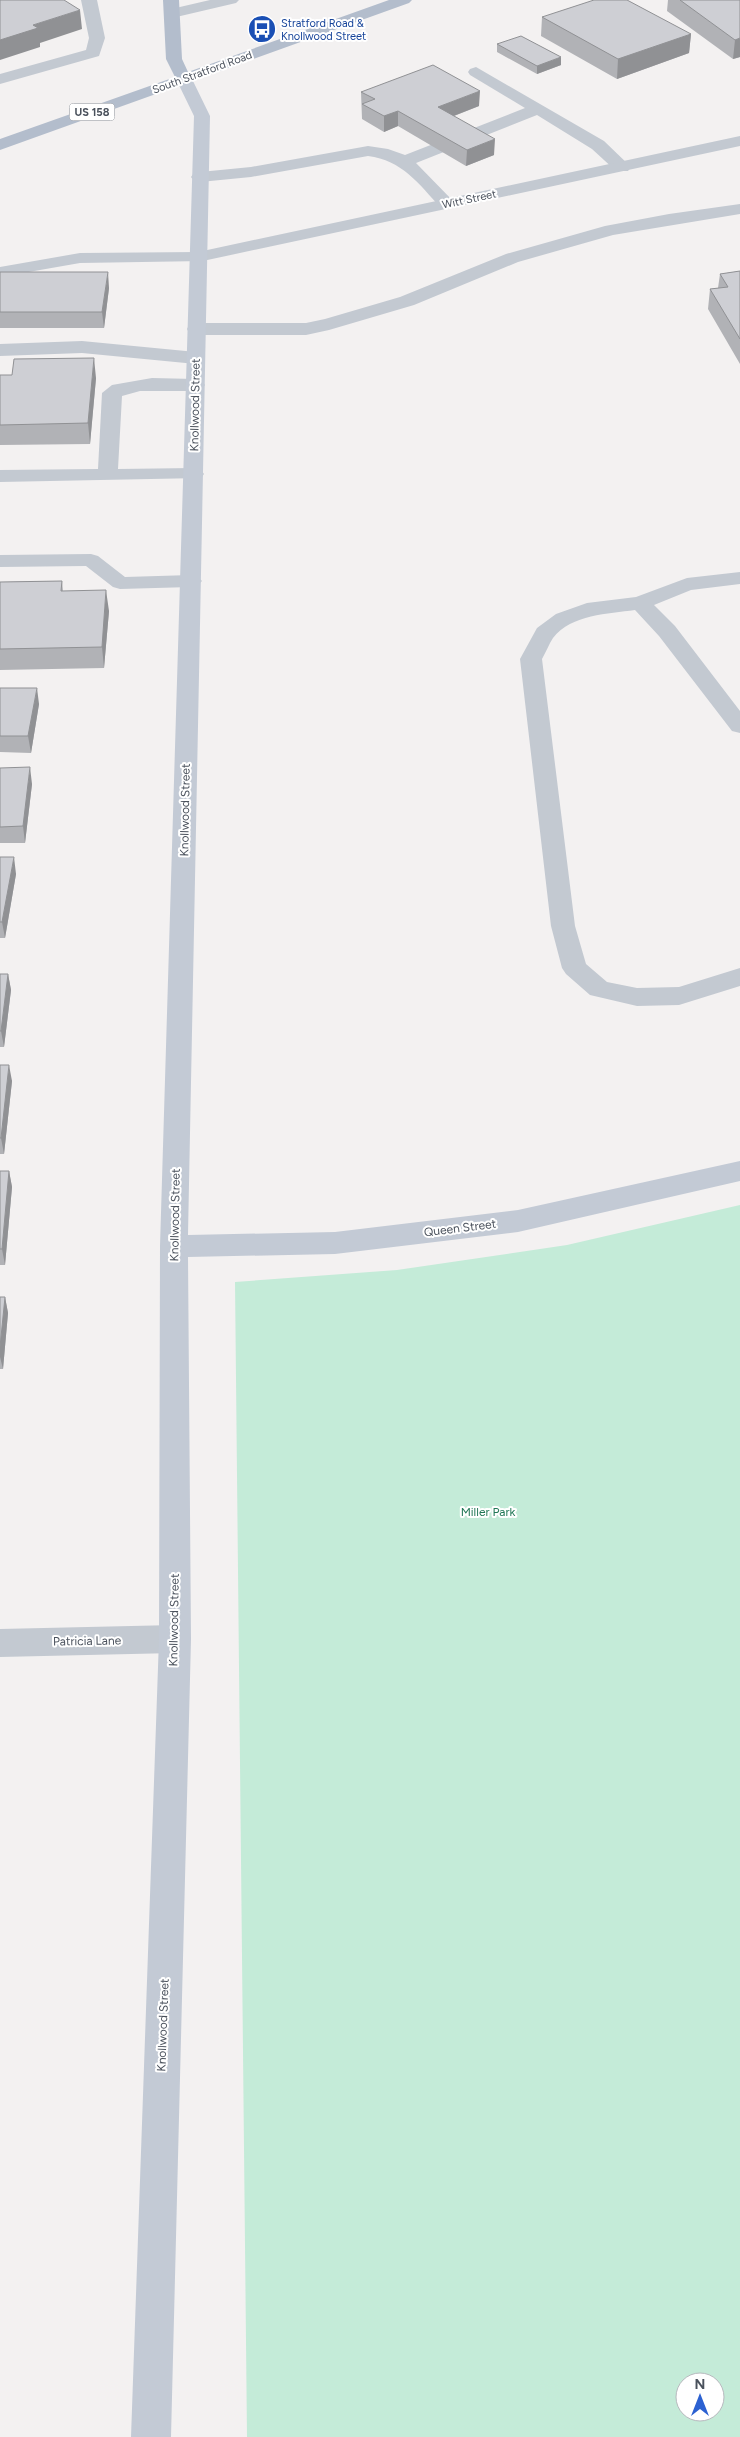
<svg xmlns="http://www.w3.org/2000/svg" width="740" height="2437" font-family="Figtree,sans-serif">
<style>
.green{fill:#c4ebd8;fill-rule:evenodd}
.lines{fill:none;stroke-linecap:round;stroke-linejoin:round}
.lane{fill:#c3c9d1;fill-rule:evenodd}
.street{fill:#c3c9d1;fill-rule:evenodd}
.secondary{fill:#c3cad5;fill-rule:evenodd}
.primary{fill:#b3bdcc;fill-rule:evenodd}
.wall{fill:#b1b2b6}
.shaded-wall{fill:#909194}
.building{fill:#cecfd4;stroke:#909194}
.labels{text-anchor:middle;stroke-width:4;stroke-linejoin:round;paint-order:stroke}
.far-transit-label{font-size:11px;fill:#164399;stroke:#fff;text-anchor:start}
.far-street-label{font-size:11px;fill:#4a515c;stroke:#fff}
.shield{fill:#fff;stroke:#80858d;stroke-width:1}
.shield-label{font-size:11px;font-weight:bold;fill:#4a515c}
.street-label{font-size:12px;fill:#4a515c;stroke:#fff}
.park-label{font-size:12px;fill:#217756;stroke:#fff}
</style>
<rect width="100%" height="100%" fill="#f3f1f1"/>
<!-- green -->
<path class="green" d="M 740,1205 L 740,2437 L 247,2437 L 235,1282 L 397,1270 L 567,1245 ZM 685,2382 L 715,2382 L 715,2412 L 685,2412 Z"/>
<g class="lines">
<!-- lane -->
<path class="lane" d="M 81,0 L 97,0 L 105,38 L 99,56 L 0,84 L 0,74 L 86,50 L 89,38 Z
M 210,0 L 239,0 L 236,3 L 172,18 L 164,13 L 167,10 Z
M 476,67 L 604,141 L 631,167 L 628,171 L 616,171 L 592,149 L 537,115 L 416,163 L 456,204 L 453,208 L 441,208 C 419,184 402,160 368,156 L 251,177 L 200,182 L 194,181 L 191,177 L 194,173 L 200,172 L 251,167 L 368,146 L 388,149 L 405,155 L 525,108 L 470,75 L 468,72 L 470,69 Z
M 740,204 L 740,214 L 613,235 L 518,262 L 414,305 L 329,330 L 306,335 L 196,335 L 189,333 L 187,329 L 189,325 L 196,323 L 306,323 L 325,319 L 400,297 L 506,254 L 605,226 L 669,214 Z
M 198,252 L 204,253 L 207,257 L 204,261 L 80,263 L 0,277 L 0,267 L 80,253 Z
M 82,341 L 196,352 L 203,354 L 205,358 L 203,362 L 196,364 L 82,353 L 0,356 L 0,344 Z
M 152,378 L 195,379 L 202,381 L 205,385 L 202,389 L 195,391 L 140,391 L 122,396 L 118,469 L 194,468 L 201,470 L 204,474 L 201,478 L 0,482 L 0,470 L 98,469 L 102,393 L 112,385 Z
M 91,554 L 98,556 L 125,577 L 191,575 L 198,577 L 202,581 L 198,585 L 191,587 L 120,589 L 113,587 L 86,566 L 0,567 L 0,555 Z
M 740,572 L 740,584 L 691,590 L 654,605 L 675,626 L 740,711 L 740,733 L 732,731 L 659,636 L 635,610 C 608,614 572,614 553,638 C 549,644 546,652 542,659 L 575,926 L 586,964 L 607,982 L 637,988 L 679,987 L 740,968 L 740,986 L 679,1005 L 637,1006 L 590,995 L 566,974 L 562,968 L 551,926 L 520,659 L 537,628 L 556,614 L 587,603 L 636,597 L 687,578 Z"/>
<!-- street -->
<path class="street" d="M 740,136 L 740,146 L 198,262 L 192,261 L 189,257 L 192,253 L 198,252 Z
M 175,1625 L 186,1629 L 191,1639 L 186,1649 L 175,1653 L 0,1657 L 0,1629 Z"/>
<!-- secondary -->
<path class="secondary" d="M 184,74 L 190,76 L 192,79 L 210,116 L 188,1235 L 335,1232 L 518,1210 L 740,1161 L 740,1181 L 518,1232 L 335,1254 L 188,1257 L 191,1639 L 171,2437 L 131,2437 L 159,1639 L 160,1246 L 194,116 L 176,79 L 178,76 Z"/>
<!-- primary -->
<path class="primary" d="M 163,0 L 179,0 L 182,59 L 188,72 L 389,0 L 412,0 L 409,3 L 0,150 L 0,139 L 175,77 L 166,59 Z"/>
</g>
<!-- wall -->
<path class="wall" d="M 668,0 L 740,0 L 740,57 L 733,59 L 667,11 Z
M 542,17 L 691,34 L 689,53 L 617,79 L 541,36 Z
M 497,44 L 561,65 L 537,74 L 497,52 Z
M 361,92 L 479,106 L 454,116 L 494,155 L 466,166 L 398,126 L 384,132 L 362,119 Z
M 740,271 L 740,364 L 708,309 L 710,289 L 718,288 L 720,274 Z
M 0,272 L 109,288 L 104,328 L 0,328 Z
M 0,375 L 96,378 L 90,444 L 0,445 Z
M 62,581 L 63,591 L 109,611 L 104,668 L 0,670 L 0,582 Z
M 0,688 L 39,704 L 31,753 L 0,752 Z
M 0,768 L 32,784 L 25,843 L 0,843 Z
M 0,857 L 16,874 L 5,938 L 0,938 Z
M 0,974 L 8,974 L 11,990 L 4,1047 L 0,1047 Z
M 0,1065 L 12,1081 L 4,1154 L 0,1154 Z
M 0,1171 L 9,1171 L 12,1187 L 5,1265 L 0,1265 Z
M 0,1297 L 5,1297 L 8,1313 L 3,1369 L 0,1369 Z"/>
<!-- shaded-wall -->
<path class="shaded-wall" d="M 80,10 L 82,29 L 40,43 L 40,47 L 0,60 L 0,40 L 33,25 Z
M 691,34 L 689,53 L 617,79 L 618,59 Z
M 740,38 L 740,57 L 733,59 L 735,40 Z
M 561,57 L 561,65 L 537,74 L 537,66 Z
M 480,91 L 479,106 L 438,122 L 438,107 Z
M 398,111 L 398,126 L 384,132 L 384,116 Z
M 495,139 L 494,155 L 466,166 L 467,150 Z
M 108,272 L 109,288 L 104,328 L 102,312 Z
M 94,358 L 96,378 L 90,444 L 88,423 Z
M 106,590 L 109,611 L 104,668 L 102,647 Z
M 37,688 L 39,704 L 31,753 L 28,736 Z
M 30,767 L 32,784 L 25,843 L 23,826 Z
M 14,857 L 16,874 L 5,938 L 2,922 Z
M 8,974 L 11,990 L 4,1047 L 1,1031 Z
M 9,1065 L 12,1081 L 4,1154 L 1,1138 Z
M 9,1171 L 12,1187 L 5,1265 L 2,1249 Z
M 5,1297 L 8,1313 L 3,1369 L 0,1357 L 0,1347 Z"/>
<!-- building -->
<path class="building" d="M 0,0 L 64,0 L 80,10 L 33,25 L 38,28 L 0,40 Z
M 594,0 L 627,0 L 691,34 L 618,59 L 542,17 Z
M 680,0 L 740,0 L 740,38 L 735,40 Z
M 521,36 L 561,57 L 537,66 L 497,44 Z
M 433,65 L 480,91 L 438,107 L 495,139 L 467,150 L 398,111 L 384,116 L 362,104 L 375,99 L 361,92 Z
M 740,271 L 740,339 L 710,289 L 728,287 L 720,274 Z
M 0,272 L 108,272 L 102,312 L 0,312 Z
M 94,358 L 88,423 L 0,425 L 0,375 L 12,375 L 14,359 Z
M 62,581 L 61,591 L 106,590 L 102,647 L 0,649 L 0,582 Z
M 0,688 L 37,688 L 28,736 L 0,736 Z
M 30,767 L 23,826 L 0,827 L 0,768 Z
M 0,857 L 14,857 L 2,922 L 0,922 Z
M 0,974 L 8,974 L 1,1031 L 0,1031 Z
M 0,1065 L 9,1065 L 1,1138 L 0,1138 Z
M 0,1171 L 9,1171 L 2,1249 L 0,1249 Z
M 0,1297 L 5,1297 L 0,1347 Z"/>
<!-- icons -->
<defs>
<symbol id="bus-disc" viewBox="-11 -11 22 22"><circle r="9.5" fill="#1a4fb4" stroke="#fff"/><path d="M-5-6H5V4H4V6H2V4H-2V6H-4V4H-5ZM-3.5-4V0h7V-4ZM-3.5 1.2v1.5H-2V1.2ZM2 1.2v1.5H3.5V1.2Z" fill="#fff"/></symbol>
</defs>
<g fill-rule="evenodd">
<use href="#bus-disc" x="246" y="13" width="32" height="32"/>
</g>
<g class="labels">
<!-- far-transit labels -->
<g class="far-transit-label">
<text x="281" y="27">Stratford Road &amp;<tspan x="281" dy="13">Knollwood Street</tspan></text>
</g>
<!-- far-street labels -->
<g class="far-street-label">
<text transform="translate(202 72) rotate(-20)" y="4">South Stratford Road</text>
<text transform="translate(469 199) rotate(-12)" y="4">Witt Street</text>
</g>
<!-- shield labels -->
<rect class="shield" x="69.5" y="103.5" width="45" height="17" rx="4"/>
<g class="shield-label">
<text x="92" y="116">US 158</text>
</g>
<!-- street labels -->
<g class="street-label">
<text transform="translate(195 405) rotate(-89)" y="4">Knollwood Street</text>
<text transform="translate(185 810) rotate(-89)" y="4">Knollwood Street</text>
<text transform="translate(175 1215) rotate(-89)" y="4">Knollwood Street</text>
<text transform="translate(460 1228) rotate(-7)" y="4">Queen Street</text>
<text transform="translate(174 1620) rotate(-89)" y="4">Knollwood Street</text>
<text transform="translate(87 1641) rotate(-1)" y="4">Patricia Lane</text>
<text transform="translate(163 2025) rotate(-88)" y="4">Knollwood Street</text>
</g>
<!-- park labels -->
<g class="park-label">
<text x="488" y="1516">Miller Park</text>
</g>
</g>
<!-- north arrow -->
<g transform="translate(700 2397)"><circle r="24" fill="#ffffff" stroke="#b7b9be"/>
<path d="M0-4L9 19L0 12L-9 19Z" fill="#2c61d1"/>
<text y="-8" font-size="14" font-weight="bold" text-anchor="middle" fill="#4a515c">N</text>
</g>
</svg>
